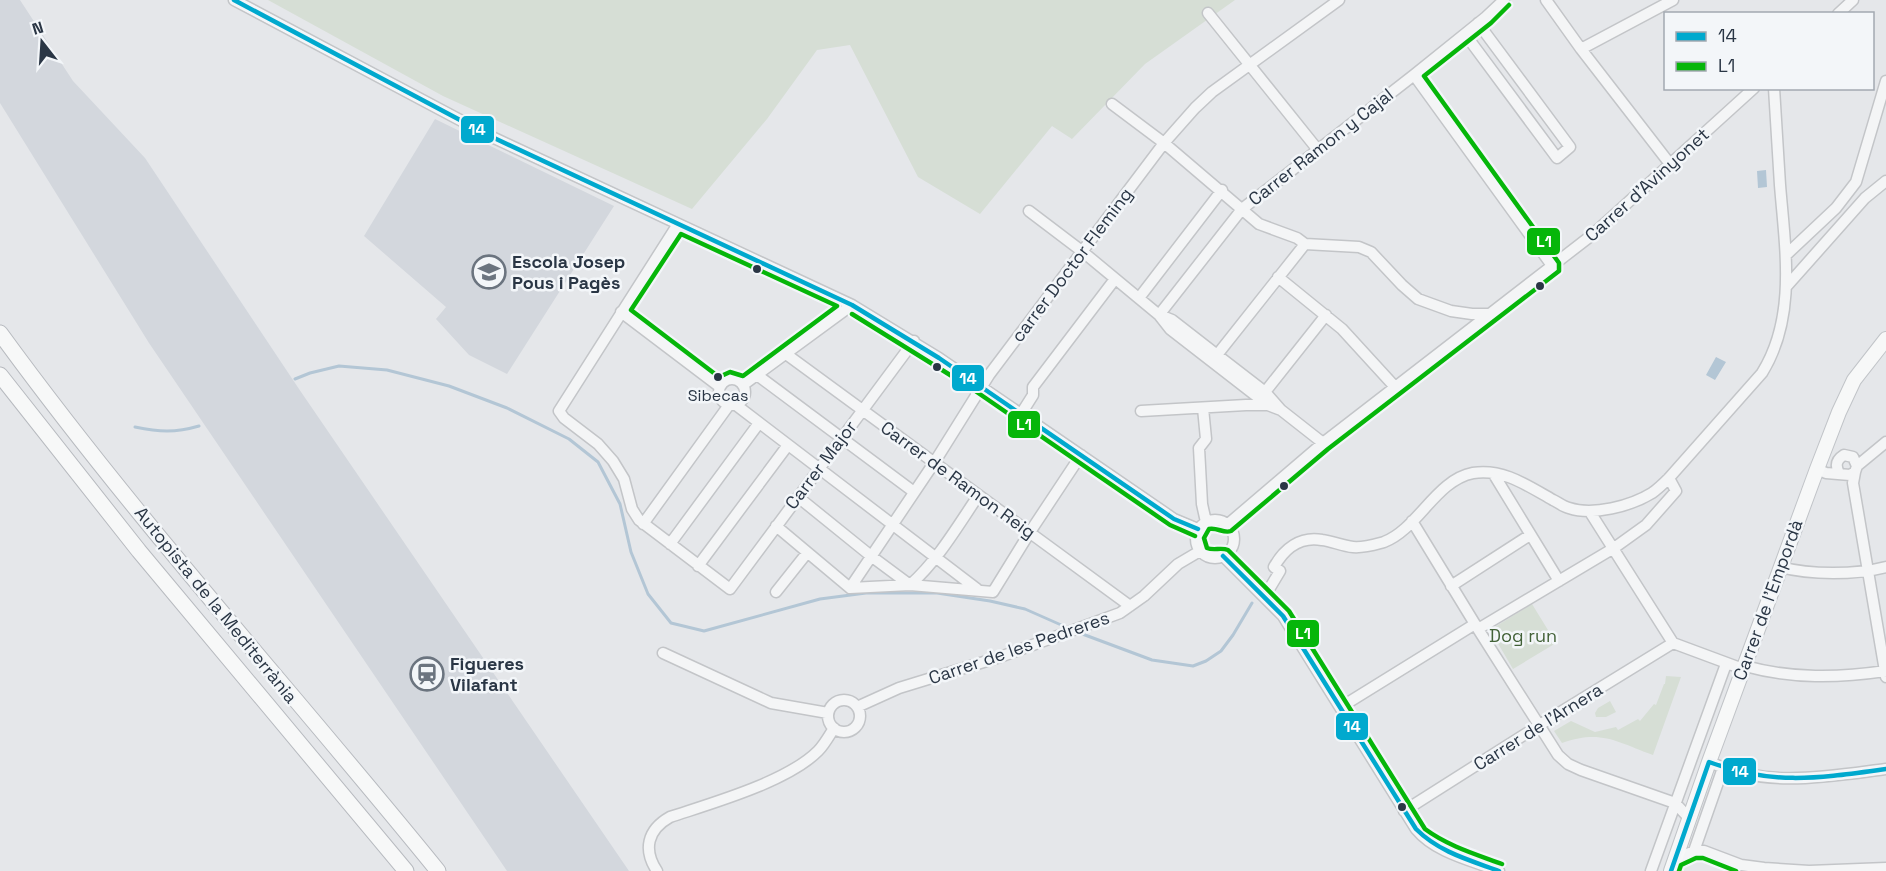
<svg xmlns="http://www.w3.org/2000/svg" width="1886" height="871" font-family="'Space Grotesk',sans-serif">
<style>
.built{fill:#d3d7dd}
.green{fill:#d6ded5}
.water{fill:#b3c6d5}
.lines{fill:none;stroke-linecap:round;stroke-linejoin:round}
.stream{stroke:#b3c6d5;stroke-width:3}
.minor-casing{stroke:#c3c5c8;stroke-width:13}
.major-casing{stroke:#c1c4c8;stroke-width:16}
.highway-casing{stroke:#b7babf;stroke-width:17}
.minor{stroke:#f4f5f6;stroke-width:10}
.major{stroke:#f7f8f8;stroke-width:14}
.highway{stroke:#f7f8f8;stroke-width:15}
.bus-1-casing{stroke:#f3f6f9;stroke-width:9}
.bus-2-casing{stroke:#f3f6f9;stroke-width:9}
.bus-1{stroke:#00a9ce;stroke-width:4.5}
.bus-2{stroke:#06b60a;stroke-width:4.5}
.bus-dot{fill:#2a3645;stroke:#f3f6f9;stroke-width:2}
.labels{text-anchor:middle;stroke-width:5;stroke-linejoin:round;paint-order:stroke}
.bus-label{font-size:16px;fill:#2a3645;stroke:#f3f6f9}
.street-label{font-size:18px;fill:#2a3645;stroke:#f3f6f9}
.poi-label{font-size:18px;font-weight:bold;fill:#2a3645;stroke:#f3f6f9;text-anchor:start}
.park-label{font-size:18px;fill:#426137;stroke:#f3f6f9}
.line-badge{stroke:#f3f6f9;stroke-width:2}
.badge-label{font-size:16px;text-anchor:middle;font-weight:bold;fill:#fff}
</style>
<rect width="100%" height="100%" fill="#e5e7ea"/>
<!-- built -->
<path class="built" d="M 0,0 L 20,0 L 73,81 L 145,158 L 299,389 L 629,871 L 507,871 L 149,343 L 0,103 Z
M 435,119 L 614,206 L 507,374 L 469,355 L 436,319 L 446,307 L 364,236 Z"/>
<!-- green -->
<path class="green" d="M 268,0 L 1235,0 L 1145,64 L 1072,139 L 1052,126 L 980,214 L 918,177 L 850,45 L 817,50 L 767,119 L 692,209 L 443,96 Z
M 1532,604 L 1556,643 L 1513,669 L 1490,630 Z
M 1666,676 L 1681,677 L 1653,755 C 1617,742 1601,729 1562,743 L 1554,731 L 1571,721 L 1595,732 L 1616,727 L 1618,730 L 1638,719 L 1640,721 L 1654,704 L 1656,705 L 1664,684 L 1665,684 Z
M 1610,701 L 1616,712 L 1606,717 L 1596,717 L 1595,713 L 1598,708 Z"/>
<!-- water -->
<path class="water" d="M 1766,170 L 1767,187 L 1758,188 L 1757,171 Z
M 1716,357 L 1726,362 L 1715,380 L 1706,375 Z"/>
<g class="lines">
<!-- stream -->
<path class="stream" d="M 295,379 L 310,373 L 339,366 L 387,370 L 449,386 L 507,408 L 569,439 L 598,462 L 620,504 L 631,552 L 648,594 L 671,623 L 704,631 L 820,599 L 866,593 L 937,593 L 990,601 L 1025,609 L 1068,628
M 135,427 C 159,432 175,433 199,426
M 1077,632 L 1152,660 L 1193,666 L 1206,661 L 1221,651 L 1233,635 L 1252,603"/>
<defs>
<path id="minor" d="M 234,0 L 492,137 L 852,305 L 939,358 L 1174,519 L 1198,529
M 1546,0 L 1581,49 L 1670,164
M 1208,13 L 1318,150
M 1838,14 L 1853,0
M 1465,34 L 1557,158 L 1570,147 L 1478,23
M 1581,49 L 1673,0
M 1414,75 L 1553,267
M 1112,104 L 1164,143 L 1259,224 L 1297,238 L 1305,244 L 1359,247 L 1371,252 L 1402,285 L 1418,299 L 1451,311 L 1472,314 L 1492,314
M 1029,211 L 1083,252 L 1159,315 L 1170,329 L 1268,405 L 1281,410
M 678,224 L 559,411 L 564,418 L 598,444 L 613,461 L 624,479 L 632,509 L 639,520 L 730,589 L 914,341
M 1786,255 L 1836,208 L 1856,182 L 1886,81
M 1278,277 L 1342,329 L 1396,388
M 1786,287 L 1865,198 L 1886,181
M 1139,298 L 1222,190
M 621,312 L 720,387
M 1159,315 L 1242,209 L 1414,75 L 1486,17 L 1504,0
M 1162,316 L 1172,320 L 1217,355 L 1265,392 L 1281,410 L 1323,443
M 786,354 L 1130,606
M 1217,355 L 1305,244
M 757,375 L 914,492
M719 392a13 13 0 1 1 26 0a13 13 0 1 1-26 0Z
M 743,385 L 852,305
M 1265,392 L 1326,315
M 736,405 L 977,589
M 1203,408 L 1206,439 L 1199,448 L 1202,504 L 1206,522
M 1141,411 L 1246,405 L 1268,405
M 1021,414 L 1033,395 L 1033,387 L 1115,279
M 1857,466 L 1886,442
M 1817,469 L 1826,473 L 1850,475 L 1855,472 L 1857,466 L 1853,457 L 1844,455 C 1836,460 1835,465 1839,473
M 1855,472 L 1853,483 L 1886,677
M 1493,473 L 1559,581
M 798,497 L 871,556 L 910,585 C 938,560 957,527 978,496
M 1590,512 L 1673,643 L 1743,669
M1196 539a19 19 0 1 1 38 0a19 19 0 1 1-38 0Z
M 1412,521 L 1478,629 L 1558,755 L 1568,764 L 1581,770 L 1675,803 L 1689,818
M 643,524 L 729,405
M 1227,525 L 1323,443 L 1592,235 L 1754,88
M 776,526 L 850,588
M 670,544 L 759,423
M 1223,556 L 1283,616 L 1416,829 C 1436,853 1471,860 1499,871
M 698,566 L 788,445
M 1780,567 C 1811,575 1855,575 1886,567
M 1451,586 L 1530,535
M 850,588 L 934,463 L 989,375 L 1164,143 L 1195,108 L 1212,92 L 1339,0
M 850,588 L 910,585 L 993,592 L 1030,532 L 1081,455
M 776,592 L 807,553
M 1265,596 L 1280,571 L 1274,567 C 1284,549 1300,536 1322,540 C 1332,541 1342,546 1353,547 C 1364,548 1373,545 1384,542 C 1418,529 1436,480 1473,473 C 1503,468 1528,486 1553,500 C 1558,502 1563,507 1569,508 C 1593,516 1631,506 1652,493 C 1658,489 1664,483 1669,478 L 1762,373 C 1797,317 1785,248 1780,185 C 1778,153 1776,121 1774,88
M 1478,629 L 1614,548 L 1646,525 L 1676,491 L 1669,478
M 663,653 L 771,703 L 828,713
M 1745,666 C 1792,679 1838,678 1886,671
M828 716a16 16 0 1 1 32 0a16 16 0 1 1-32 0Z
M 857,707 L 899,688 L 1000,657 L 1120,613 L 1144,596 L 1178,564 L 1200,551
M 1341,707 L 1475,624
M 1709,762 C 1768,788 1824,777 1886,769
M 1404,811 L 1538,726 L 1673,643
M 1694,851 L 1723,768
M 1675,859 L 1694,851 L 1704,851 L 1741,865 L 1764,868 L 1809,871 L 1886,868
M 657,871 C 643,850 647,830 670,817 C 712,803 787,782 818,751 C 824,745 829,736 834,728
M 1651,871 L 1726,664"/>
<path id="major" d="M 1671,871 L 1709,762 L 1817,469 L 1839,412 L 1854,380 L 1886,339"/>
<path id="highway" d="M 0,333 C 136,520 293,692 438,871
M 0,375 L 139,551 L 406,871"/>
</defs>
<!-- minor casing -->
<use href="#minor" class="minor-casing"/>
<!-- major casing -->
<use href="#major" class="major-casing"/>
<!-- highway casing -->
<use href="#highway" class="highway-casing"/>
<!-- minor -->
<use href="#minor" class="minor"/>
<!-- major -->
<use href="#major" class="major"/>
<!-- highway -->
<use href="#highway" class="highway"/>
<defs>
<path id="bus-1" d="M 234,0 L 492,137 L 852,305 L 939,358 L 1174,519 L 1198,529
M 1223,556 L 1283,616 L 1416,829 C 1439,852 1469,860 1499,871
M 1671,871 L 1709,762 C 1773,786 1820,778 1886,769"/>
<path id="bus-2" d="M 681,234 L 837,306 L 743,376 L 730,372 L 719,377 L 631,310 Z
M 852,314 L 971,388 L 1170,525 L 1195,536
M 1502,864 C 1475,854 1448,846 1425,829 L 1289,611 L 1228,550 C 1221,547 1214,551 1207,548 L 1204,538 L 1209,529 C 1217,527 1224,534 1231,531 L 1328,449 L 1559,271 L 1559,263 L 1424,76 L 1491,23 L 1509,5
M 1679,871 L 1681,865 L 1696,858 L 1703,858 L 1736,871"/>
</defs>
<!-- bus-1 casing -->
<use href="#bus-1" class="bus-1-casing"/>
<!-- bus-2 casing -->
<use href="#bus-2" class="bus-2-casing"/>
<!-- bus-1 -->
<use href="#bus-1" class="bus-1"/>
<!-- bus-2 -->
<use href="#bus-2" class="bus-2"/>
</g>
<!-- icons -->
<defs>
<symbol id="school-ring" viewBox="-11 -11 22 22"><circle r="9.5" fill="#f3f6f9" stroke="#6b747f" stroke-width="1.5"/><path d="M0-5L7-2L0 1L-7-2ZM-4 1L0 2.5L4 1V4Q0 6-4 4Z" fill="#6b747f"/></symbol>
<symbol id="station-ring" viewBox="-11 -11 22 22"><circle r="9.5" fill="#f3f6f9" stroke="#6b747f" stroke-width="1.5"/><path d="M-3-6H3Q5-6 5-4V2Q5 4 3 4L4.5 6H3L1.5 4h-3L-3 6H-4.5L-3 4Q-5 4-5 2V-4Q-5-6-3-6ZM-3.5-4v3h7v-3ZM-3.5 1v1.5H-2V1ZM2 1v1.5H3.5V1Z" fill="#6b747f"/></symbol>
</defs>
<g fill-rule="evenodd">
<use href="#school-ring" x="470" y="253" width="38" height="38"/>
<use href="#station-ring" x="408" y="655" width="38" height="38"/>
</g>
<!-- markers -->
<g class="bus-dot">
<circle cx="757" cy="269" r="5"/>
<circle cx="1540" cy="286" r="5"/>
<circle cx="937" cy="367" r="5"/>
<circle cx="718" cy="377" r="5"/>
<circle cx="1284" cy="486" r="5"/>
<circle cx="1402" cy="807" r="5"/>
</g>
<g class="labels">
<!-- bus labels -->
<g class="bus-label">
<text x="718" y="401">Sibecas</text>
</g>
<!-- street labels -->
<g class="street-label">
<text transform="translate(1321 147) rotate(-38)" y="6">Carrer Ramon y Cajal</text>
<text transform="translate(1647 185) rotate(-42)" y="6">Carrer d'Avinyonet</text>
<text transform="translate(1072 265) rotate(-53)" y="6">carrer Doctor Fleming</text>
<text transform="translate(821 465) rotate(-53)" y="6">Carrer Major</text>
<text transform="translate(958 480) rotate(36)" y="6">Carrer de Ramon Reig</text>
<text transform="translate(1768 600) rotate(-70)" y="6">Carrer de l'Empordà</text>
<text transform="translate(216 605) rotate(51)" y="6">Autopista de la Mediterrània</text>
<text transform="translate(1019 648) rotate(-19)" y="6">Carrer de les Pedreres</text>
<text transform="translate(1538 727) rotate(-32)" y="6">Carrer de l'Arnera</text>
</g>
<!-- poi labels -->
<g class="poi-label">
<text x="512" y="268">Escola Josep<tspan x="512" dy="21">Pous i Pagès</tspan></text>
<text x="450" y="670">Figueres<tspan x="450" dy="21">Vilafant</tspan></text>
</g>
<!-- park labels -->
<g class="park-label">
<text x="1523" y="642">Dog run</text>
</g>
</g>
<g class="line-badge">
<rect x="460" y="115" width="35" height="29" rx="6" fill="#00a9ce"/>
<rect x="1526" y="227" width="35" height="29" rx="6" fill="#06b60a"/>
<rect x="951" y="364" width="34" height="28" rx="6" fill="#00a9ce"/>
<rect x="1007" y="410" width="34" height="29" rx="6" fill="#06b60a"/>
<rect x="1286" y="619" width="34" height="29" rx="6" fill="#06b60a"/>
<rect x="1335" y="712" width="34" height="29" rx="6" fill="#00a9ce"/>
<rect x="1722" y="757" width="35" height="29" rx="6" fill="#00a9ce"/>
</g>
<g class="badge-label">
<text x="477" y="135">14</text>
<text x="1544" y="247">L1</text>
<text x="968" y="384">14</text>
<text x="1024" y="430">L1</text>
<text x="1303" y="639">L1</text>
<text x="1352" y="732">14</text>
<text x="1740" y="777">14</text>
</g>
<!-- legend -->
<rect x="1664" y="12" width="210" height="78" fill="#f3f6f9" stroke="#a3a9b1" stroke-width="1.5"/>
<rect x="1676" y="32" width="30" height="9" fill="#00a9ce" stroke="#a3a9b1" stroke-width="1.5"/>
<text x="1718" y="42" font-size="18" fill="#2a3645">14</text>
<rect x="1676" y="62" width="30" height="9" fill="#06b60a" stroke="#a3a9b1" stroke-width="1.5"/>
<text x="1718" y="72" font-size="18" fill="#2a3645">L1</text>
<!-- north arrow -->
<g transform="translate(42 42) rotate(343)" stroke="#f3f6f9" stroke-width="4.5" paint-order="stroke">
<path d="M0-4.5L10 22L0 15L-10 22Z" fill="#2a3645"/>
<text y="-9" font-size="16" font-weight="bold" text-anchor="middle" fill="#2a3645">N</text>
</g>
</svg>
